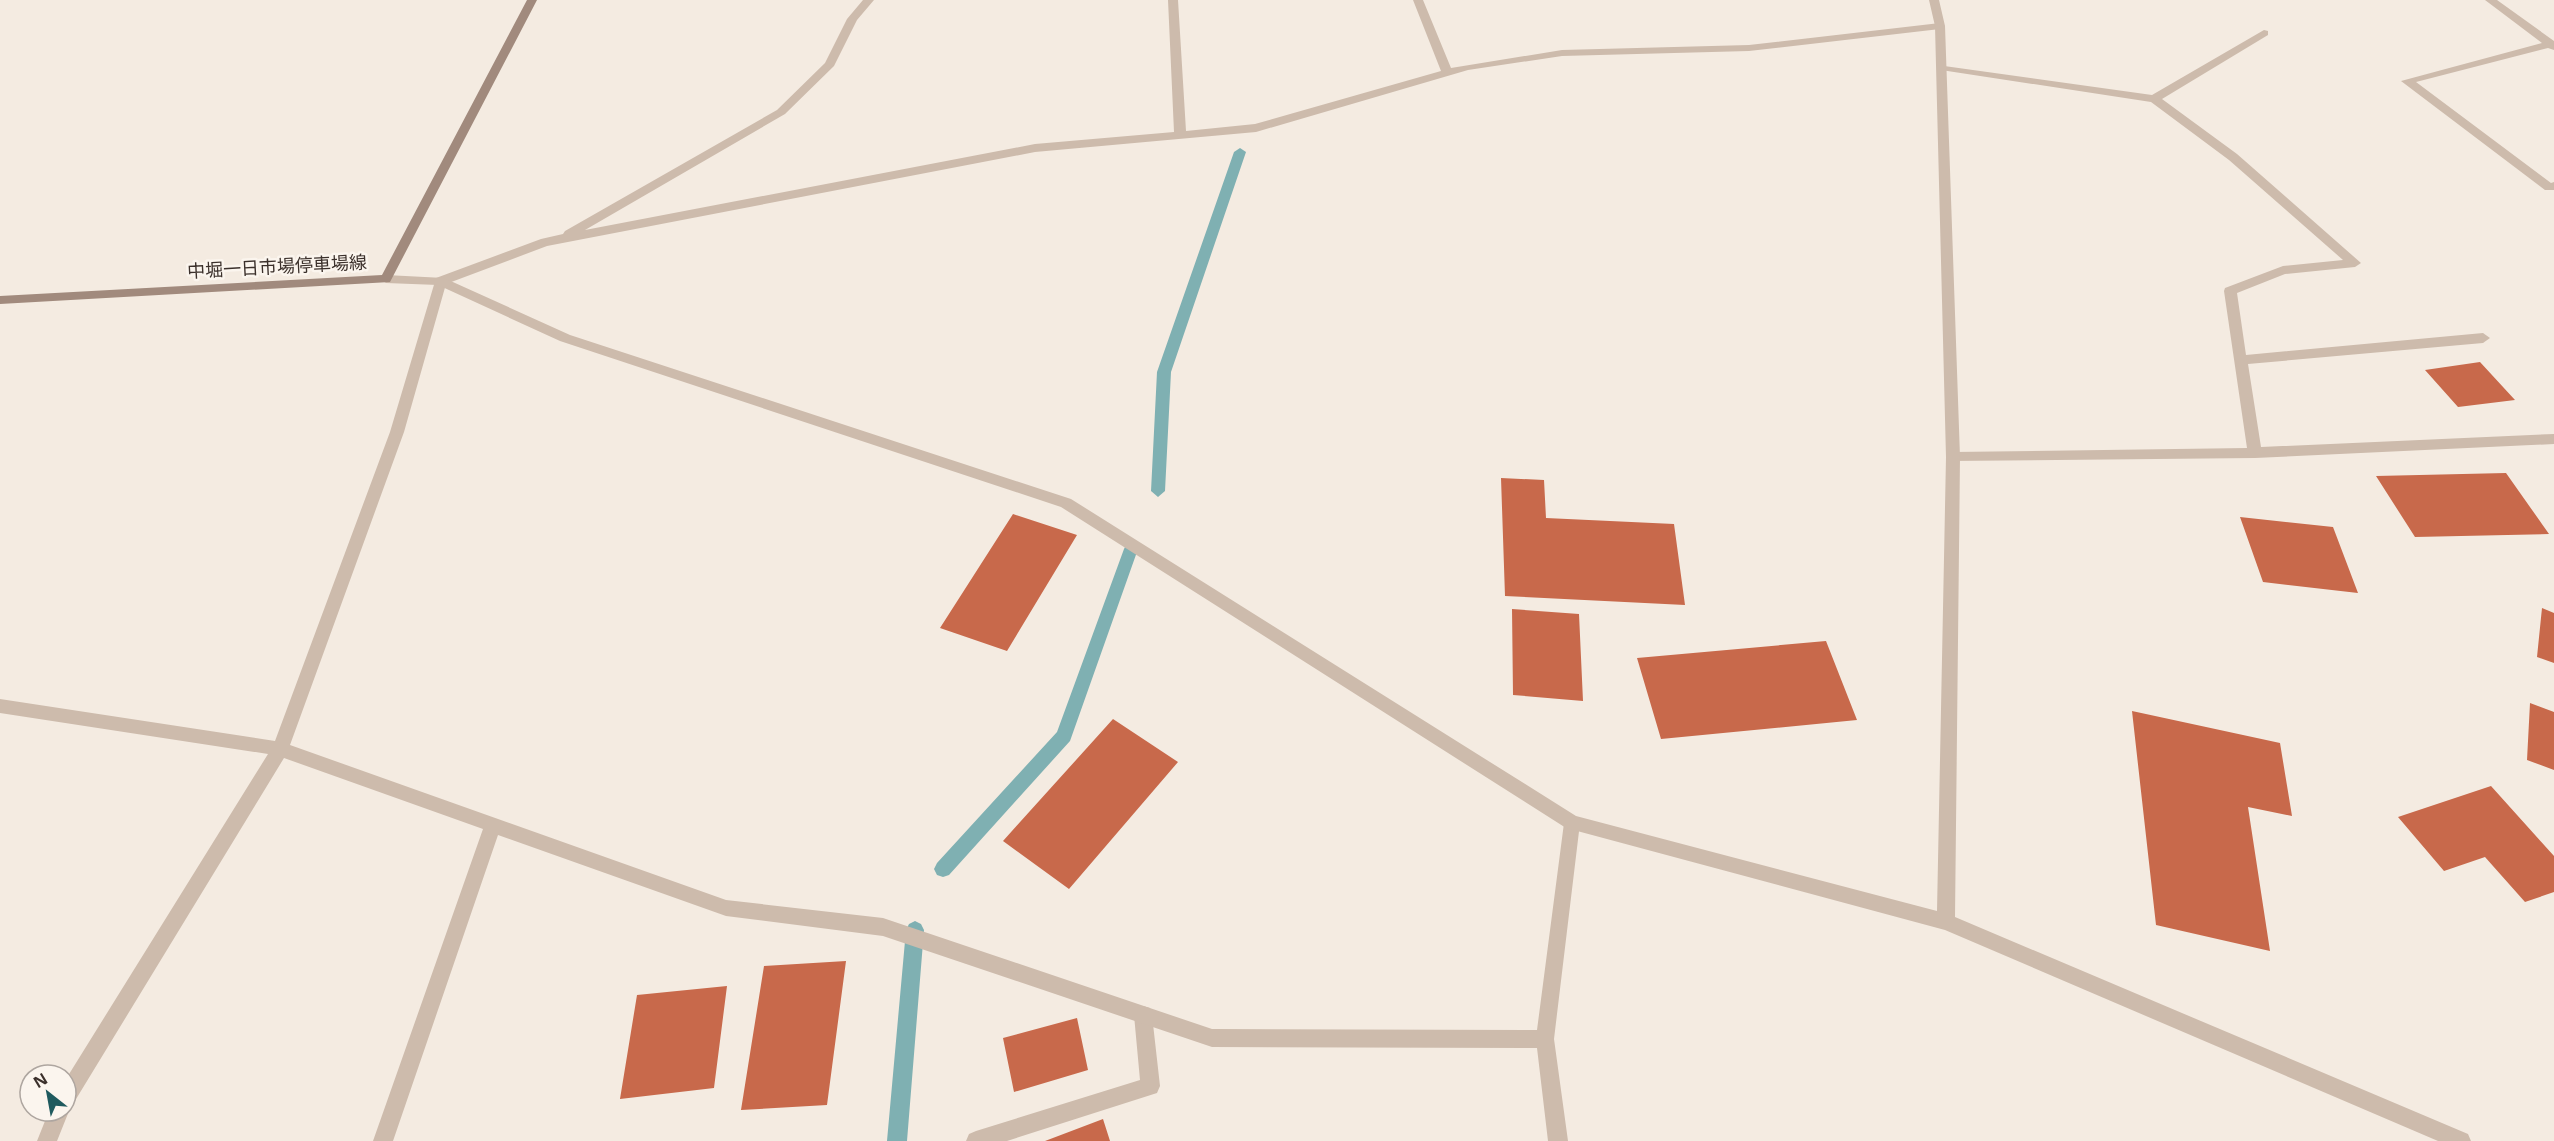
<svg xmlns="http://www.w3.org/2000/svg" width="2554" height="1141" font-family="'Noto Sans','Noto Sans JP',sans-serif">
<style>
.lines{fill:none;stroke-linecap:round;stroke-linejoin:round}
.stream{fill:#7fb0b2;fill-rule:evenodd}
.building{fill:#c8694b}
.service{fill:#cdbbac;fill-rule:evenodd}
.minor{fill:#cdbbac;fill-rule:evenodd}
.tertiary{fill:#cdbbac;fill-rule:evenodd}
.secondary{fill:#a18a7d;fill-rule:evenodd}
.labels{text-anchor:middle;stroke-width:5;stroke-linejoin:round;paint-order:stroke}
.street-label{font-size:18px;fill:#3b302b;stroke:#fbf5ee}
</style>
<rect width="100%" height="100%" fill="#f4ebe1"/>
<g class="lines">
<!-- stream -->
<path class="stream" d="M 1240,148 L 1246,152 L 1171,372 L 1165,491 L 1158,497 L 1151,491 L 1157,372 L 1234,152 Z
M 1131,543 L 1136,545 L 1138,549 L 1070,741 L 949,875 L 943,877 L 937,875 L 934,869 L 937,863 L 1057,732 L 1124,549 L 1126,545 Z
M 915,921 L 921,924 L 924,930 L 907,1141 L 887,1141 L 906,930 L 909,924 Z"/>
</g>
<!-- building -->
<path class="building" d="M 2480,362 L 2515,400 L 2458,407 L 2425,370 Z
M 2506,473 L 2549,534 L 2415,537 L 2376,476 Z
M 1501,478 L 1544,480 L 1546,518 L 1674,524 L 1685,605 L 1505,596 Z
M 1013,514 L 1077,535 L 1007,651 L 940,628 Z
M 2240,517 L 2333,527 L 2358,593 L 2263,582 Z
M 2542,608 L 2554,613 L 2554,663 L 2537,657 Z
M 1512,609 L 1579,614 L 1583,701 L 1513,695 Z
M 1826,641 L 1857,720 L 1661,739 L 1637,658 Z
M 2530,703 L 2554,712 L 2554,770 L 2527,760 Z
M 2132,711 L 2280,743 L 2292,816 L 2248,807 L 2270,951 L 2156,925 Z
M 1113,719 L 1178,762 L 1069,889 L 1003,841 Z
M 2491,786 L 2554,856 L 2554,892 L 2525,902 L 2485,857 L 2444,871 L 2398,817 Z
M 846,961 L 827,1105 L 741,1110 L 764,966 Z
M 727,986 L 714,1088 L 620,1099 L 637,995 Z
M 1077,1018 L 1088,1070 L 1014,1092 L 1003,1038 Z
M 1103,1119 L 1110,1141 L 1045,1141 Z"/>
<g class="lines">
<!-- service -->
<path class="service" d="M 1143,1006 L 1150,1008 L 1152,1015 L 1160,1086 L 1157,1093 L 1007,1141 L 966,1141 L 969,1134 L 976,1131 L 1140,1080 L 1134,1015 L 1136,1008 Z"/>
<!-- minor -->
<path class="minor" d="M 863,0 L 874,0 L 857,20 L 834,66 L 785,114 L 585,230 L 1035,144 L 1174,132 L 1168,0 L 1178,0 L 1186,131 L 1255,124 L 1441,71 L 1413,0 L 1423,0 L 1451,68 L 1562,50 L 1749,45 L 1940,23 L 1945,26 L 1940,29 L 1749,51 L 1562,56 L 1468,70 L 1256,132 L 1035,152 L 547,246 L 446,284 L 404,432 L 290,745 L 726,900 L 883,918 L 1212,1029 L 1537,1030 L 1564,823 L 1566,818 L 1572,815 L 1578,818 L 1580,823 L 1554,1039 L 1568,1141 L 1548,1141 L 1537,1048 L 1212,1047 L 883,936 L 726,916 L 498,835 L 393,1141 L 373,1141 L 483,829 L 284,758 L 73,1104 L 67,1106 L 69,1111 L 57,1141 L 37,1141 L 49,1111 L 66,1111 L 66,1079 L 268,754 L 0,713 L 0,699 L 275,741 L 390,432 L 436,278 L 541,239 L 563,234 L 565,231 L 777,110 L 825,63 L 847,19 Z
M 2485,0 L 2497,0 L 2554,41 L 2554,50 L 2548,48 L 2416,82 L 2551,183 L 2554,182 L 2554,190 L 2545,190 L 2401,81 L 2542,43 Z
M 2264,30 L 2268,31 L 2268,35 L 2162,99 L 2237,154 L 2361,263 L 2355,267 L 2285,274 L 2237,293 L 2246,355 L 2483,333 L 2490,338 L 2483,343 L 2248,364 L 2261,447 L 2554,434 L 2554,444 L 2255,458 L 1948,461 L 1946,457 L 1948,453 L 1953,452 L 2247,448 L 2224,291 L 2225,288 L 2283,266 L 2343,260 L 2229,160 L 2151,102 L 1941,70 L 1937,69 L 1937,65 L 2152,95 Z"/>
<!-- tertiary -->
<path class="tertiary" d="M 1929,0 L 1939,0 L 1945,26 L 1960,457 L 1955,917 L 2468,1134 L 2471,1141 L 2438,1141 L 1945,930 L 1566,828 L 1061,507 L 560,341 L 438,285 L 386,283 L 380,279 L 386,275 L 444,278 L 570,335 L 1071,499 L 1576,816 L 1937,911 L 1946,457 L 1935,26 Z"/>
<!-- secondary -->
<path class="secondary" d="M 527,0 L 537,0 L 390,282 L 0,304 L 0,296 L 382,275 Z"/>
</g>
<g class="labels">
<!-- street labels -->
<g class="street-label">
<text transform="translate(277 267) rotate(-3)" y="6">中堀一日市場停車場線</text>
</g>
</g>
<!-- north arrow -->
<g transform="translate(48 1093) rotate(329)"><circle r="28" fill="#fbf5ee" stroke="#aea6a0" stroke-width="1.5"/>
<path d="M0-4.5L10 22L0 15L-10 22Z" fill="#1f5a5e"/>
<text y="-9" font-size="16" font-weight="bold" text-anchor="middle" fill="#3b302b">N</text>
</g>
</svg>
